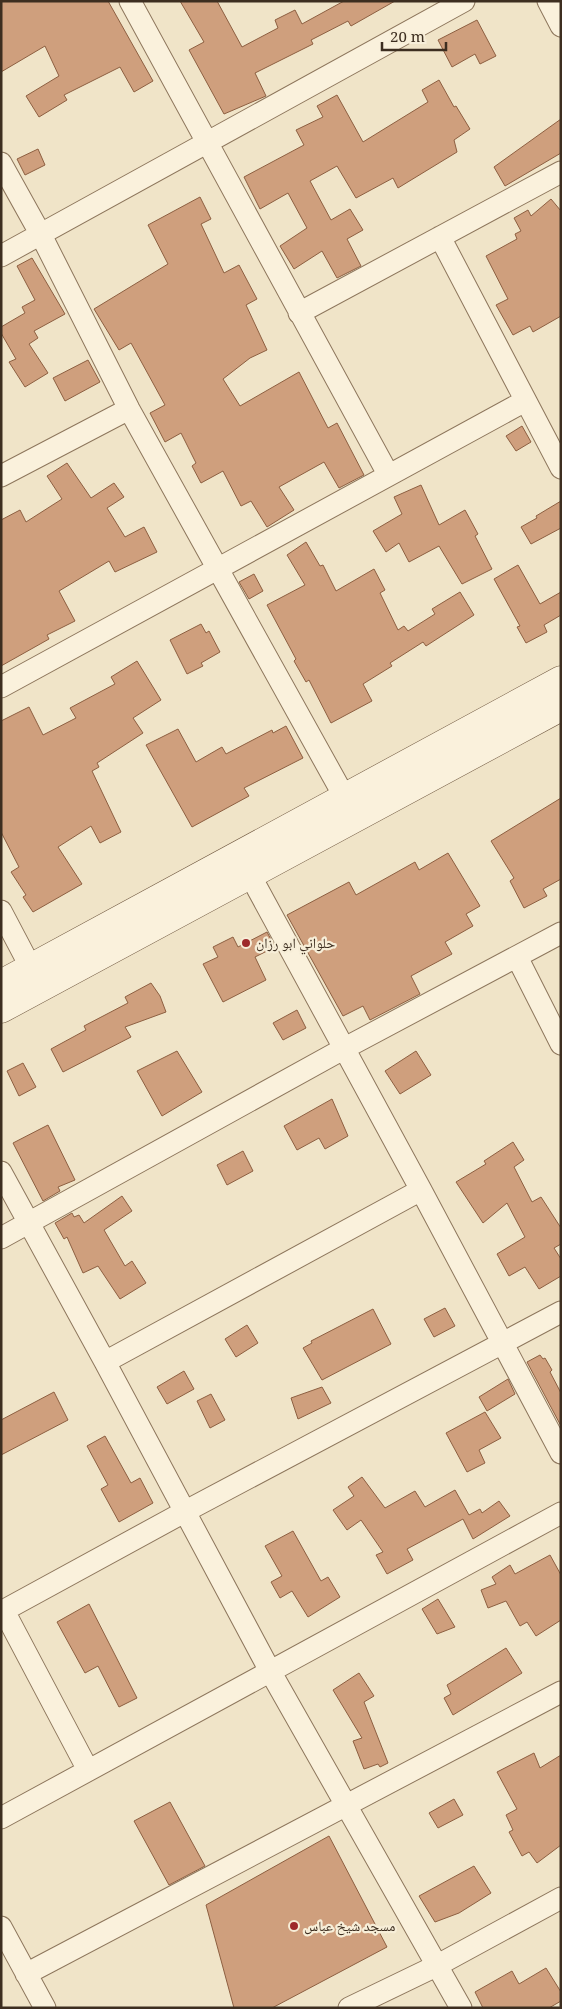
<svg xmlns="http://www.w3.org/2000/svg" width="562" height="2009" font-family="'Noto Serif','Noto Naskh Arabic',serif">
<style>
.building{fill:#cf9f7d;stroke:#8d5f41}
.lines{fill:none;stroke-linecap:round;stroke-linejoin:round}
.minor-casing{stroke:#8d765c;stroke-width:23}
.secondary-casing{stroke:#6f573f;stroke-width:29}
.minor{stroke:#faf1dc;stroke-width:21}
.secondary{stroke:#faf1dc;stroke-width:28}
.poi-dot{fill:#9e2a2b;stroke:#f7eed8;stroke-width:2}
.labels{text-anchor:middle;stroke-width:4.5;stroke-linejoin:round;paint-order:stroke}
.poi-label{font-size:14px;fill:#3d2e20;stroke:#f7eed8;text-anchor:start}
</style>
<rect width="100%" height="100%" fill="#f0e4c8"/>
<!-- building -->
<path class="building" d="M 1,1 L 108,1 L 153,81 L 134,92 L 120,67 L 64,95 L 67,100 L 39,117 L 26,96 L 59,76 L 45,46 L 1,72 Z
M 180,1 L 217,1 L 242,47 L 278,28 L 275,20 L 295,10 L 302,24 L 344,1 L 395,1 L 351,26 L 348,21 L 311,40 L 313,44 L 255,73 L 266,96 L 224,114 L 189,50 L 204,42 Z
M 477,20 L 496,56 L 480,64 L 475,54 L 452,67 L 438,40 Z
M 439,80 L 454,107 L 456,106 L 470,129 L 454,140 L 457,152 L 398,188 L 393,178 L 356,198 L 337,166 L 310,181 L 331,220 L 350,209 L 363,230 L 347,239 L 361,266 L 337,278 L 322,251 L 294,269 L 280,246 L 307,228 L 288,193 L 260,209 L 244,177 L 304,145 L 296,130 L 323,117 L 317,106 L 337,95 L 363,142 L 428,102 L 422,90 Z
M 561,119 L 561,153 L 505,186 L 494,167 Z
M 38,149 L 45,165 L 25,175 L 17,159 Z
M 200,197 L 211,219 L 201,224 L 224,273 L 239,265 L 257,299 L 246,305 L 267,350 L 250,358 L 223,379 L 240,406 L 299,372 L 328,428 L 337,423 L 364,475 L 339,488 L 324,462 L 279,487 L 294,510 L 267,527 L 251,501 L 241,506 L 223,471 L 201,483 L 192,466 L 196,463 L 181,433 L 165,442 L 150,413 L 165,405 L 131,343 L 119,350 L 94,309 L 168,264 L 148,225 Z
M 551,199 L 561,211 L 561,316 L 533,332 L 530,326 L 513,335 L 496,305 L 508,299 L 486,256 L 517,239 L 515,234 L 521,231 L 514,218 L 528,210 L 531,216 Z
M 32,258 L 65,314 L 34,331 L 38,338 L 29,344 L 48,373 L 25,387 L 9,362 L 16,359 L 1,333 L 1,327 L 25,313 L 22,307 L 35,300 L 17,266 Z
M 88,360 L 100,382 L 65,401 L 53,378 Z
M 522,426 L 531,442 L 516,451 L 506,436 Z
M 67,463 L 91,498 L 114,483 L 124,497 L 107,508 L 125,537 L 144,527 L 157,552 L 115,572 L 109,561 L 59,591 L 75,621 L 47,635 L 49,639 L 1,666 L 1,520 L 20,510 L 26,522 L 62,499 L 47,476 Z
M 421,485 L 439,525 L 465,510 L 478,534 L 475,536 L 492,569 L 462,584 L 439,546 L 409,562 L 399,543 L 386,552 L 373,531 L 402,514 L 394,497 Z
M 561,501 L 561,528 L 531,544 L 521,527 L 537,518 L 536,516 Z
M 306,542 L 320,566 L 323,565 L 336,591 L 374,569 L 385,590 L 380,593 L 398,630 L 404,626 L 408,631 L 435,614 L 432,609 L 460,592 L 474,615 L 426,646 L 423,642 L 390,663 L 392,666 L 363,684 L 372,701 L 331,723 L 309,680 L 306,682 L 294,661 L 296,659 L 267,605 L 305,585 L 287,555 Z
M 518,565 L 540,604 L 561,592 L 561,615 L 544,625 L 547,632 L 526,643 L 517,627 L 520,626 L 494,579 Z
M 254,574 L 263,591 L 249,599 L 239,582 Z
M 201,624 L 206,633 L 209,631 L 220,652 L 201,663 L 203,666 L 187,674 L 170,640 Z
M 137,661 L 161,700 L 133,718 L 143,733 L 97,763 L 99,767 L 92,771 L 121,832 L 100,843 L 91,826 L 58,847 L 82,884 L 33,912 L 23,897 L 26,895 L 11,872 L 19,867 L 1,832 L 1,721 L 29,707 L 43,735 L 76,718 L 70,708 L 115,684 L 111,677 Z
M 286,726 L 303,758 L 244,788 L 249,796 L 192,827 L 146,745 L 178,729 L 196,762 L 222,747 L 226,754 L 272,730 L 273,733 Z
M 561,798 L 561,879 L 543,889 L 547,896 L 524,908 L 510,881 L 514,878 L 491,841 Z
M 448,853 L 480,906 L 466,914 L 473,926 L 445,942 L 452,954 L 411,976 L 420,994 L 370,1020 L 363,1006 L 343,1016 L 287,915 L 349,882 L 356,895 L 415,862 L 419,870 Z
M 267,932 L 275,947 L 255,957 L 266,980 L 223,1002 L 203,964 L 218,957 L 213,947 L 233,937 L 238,947 Z
M 151,983 L 160,996 L 166,1012 L 125,1027 L 131,1037 L 63,1072 L 51,1049 L 86,1030 L 84,1026 L 128,1003 L 125,997 Z
M 297,1010 L 306,1028 L 283,1040 L 273,1023 Z
M 177,1051 L 202,1092 L 162,1116 L 137,1071 Z
M 416,1051 L 431,1075 L 400,1094 L 385,1071 Z
M 23,1063 L 36,1087 L 19,1096 L 7,1071 Z
M 332,1099 L 348,1136 L 325,1149 L 319,1138 L 297,1150 L 284,1126 Z
M 48,1125 L 75,1180 L 58,1187 L 60,1191 L 43,1201 L 13,1143 Z
M 513,1142 L 524,1160 L 514,1167 L 532,1202 L 541,1197 L 561,1228 L 561,1244 L 554,1248 L 561,1259 L 561,1276 L 539,1289 L 525,1267 L 509,1276 L 497,1254 L 525,1237 L 507,1203 L 483,1223 L 456,1182 L 486,1164 L 484,1161 Z
M 243,1151 L 253,1171 L 227,1185 L 217,1165 Z
M 122,1196 L 132,1211 L 104,1230 L 125,1266 L 132,1261 L 146,1283 L 120,1299 L 98,1266 L 83,1273 L 67,1237 L 64,1239 L 55,1223 L 72,1213 L 74,1217 L 79,1215 L 84,1223 Z
M 445,1308 L 455,1326 L 434,1337 L 424,1319 Z
M 373,1309 L 391,1344 L 322,1380 L 303,1348 L 312,1343 L 311,1341 Z
M 247,1325 L 258,1343 L 236,1357 L 225,1339 Z
M 540,1355 L 543,1359 L 545,1358 L 552,1370 L 550,1372 L 561,1393 L 561,1426 L 527,1362 Z
M 184,1371 L 194,1389 L 167,1404 L 157,1387 Z
M 508,1379 L 515,1394 L 487,1411 L 479,1397 Z
M 322,1387 L 331,1403 L 298,1419 L 291,1398 Z
M 54,1392 L 68,1420 L 1,1455 L 1,1420 Z
M 211,1394 L 225,1420 L 210,1428 L 197,1401 Z
M 485,1412 L 501,1438 L 479,1450 L 485,1463 L 467,1472 L 446,1433 Z
M 105,1436 L 131,1483 L 140,1478 L 153,1503 L 119,1522 L 101,1489 L 108,1485 L 87,1446 Z
M 362,1477 L 385,1508 L 415,1491 L 425,1507 L 455,1490 L 469,1515 L 480,1509 L 482,1513 L 499,1501 L 510,1516 L 473,1539 L 463,1519 L 407,1549 L 413,1560 L 387,1574 L 376,1555 L 383,1552 L 361,1520 L 347,1530 L 333,1510 L 354,1496 L 348,1487 Z
M 293,1531 L 321,1581 L 328,1577 L 340,1597 L 308,1617 L 292,1591 L 280,1598 L 271,1582 L 282,1576 L 265,1546 Z
M 550,1555 L 561,1575 L 561,1620 L 536,1636 L 527,1622 L 520,1626 L 506,1601 L 488,1608 L 481,1590 L 496,1584 L 492,1577 L 510,1565 L 515,1574 Z
M 438,1599 L 455,1627 L 437,1634 L 422,1609 Z
M 89,1604 L 137,1698 L 119,1707 L 98,1666 L 85,1673 L 57,1622 Z
M 506,1648 L 522,1673 L 453,1715 L 444,1698 L 451,1694 L 447,1685 Z
M 359,1673 L 374,1696 L 364,1702 L 388,1763 L 380,1767 L 378,1764 L 364,1769 L 353,1741 L 362,1738 L 333,1690 Z
M 534,1753 L 540,1768 L 561,1755 L 561,1845 L 537,1863 L 529,1852 L 522,1856 L 509,1832 L 513,1830 L 506,1815 L 517,1809 L 497,1772 Z
M 454,1799 L 463,1815 L 438,1828 L 429,1813 Z
M 170,1802 L 205,1866 L 169,1885 L 134,1821 Z
M 329,1836 L 387,1947 L 272,2008 L 234,2008 L 206,1905 Z
M 474,1866 L 491,1893 L 459,1913 L 435,1922 L 419,1896 Z
M 546,1968 L 561,1992 L 561,2001 L 549,2008 L 483,2008 L 475,1992 L 512,1971 L 519,1984 Z"/>
<g class="lines">
<defs>
<path id="minor" d="M 130,1 L 388,474
M 548,1 L 561,26
M 1,163 L 41,235 L 129,409 L 345,798
M 440,237 L 561,468
M 1,256 L 464,1
M 299,313 L 561,172
M 1,476 L 129,409
M 1,687 L 525,401
M 250,875 L 421,1190 L 561,1453
M 1,911 L 31,968
M 517,957 L 561,1044
M 1,1172 L 105,1362 L 270,1671 L 461,2008
M 1,1238 L 345,1048 L 561,933
M 105,1362 L 421,1190
M 4,1611 L 88,1770
M 1,1612 L 186,1511 L 561,1312
M 1,1818 L 561,1513
M 1,1927 L 45,2008
M 26,1974 L 561,1692
M 349,2008 L 436,1966 L 561,1898"/>
<path id="secondary" d="M 1,984 L 561,680
M 1,1009 L 561,707"/>
</defs>
<!-- minor casing -->
<use href="#minor" class="minor-casing"/>
<!-- secondary casing -->
<use href="#secondary" class="secondary-casing"/>
<!-- minor -->
<use href="#minor" class="minor"/>
<!-- secondary -->
<use href="#secondary" class="secondary"/>
</g>
<!-- markers -->
<g class="poi-dot">
<circle cx="246" cy="943" r="5"/>
<circle cx="294" cy="1926" r="5"/>
</g>
<g class="labels">
<!-- poi labels -->
<g class="poi-label">
<text x="256" y="948">حلواني ابو رزان</text>
<text x="304" y="1931">مسجد شيخ عباس</text>
</g>
</g>
<!-- border -->
<rect width="562" height="2009" fill="none" stroke="#3d2e20" stroke-width="5"/>
<!-- scale -->
<path d="M382 42v8h64v-8" fill="none" stroke="#3d2e20" stroke-width="2.5"/>
<text x="390" y="42" font-size="15" fill="#3d2e20" stroke="#f7eed8" stroke-width="4" paint-order="stroke">20 m</text>
</svg>
